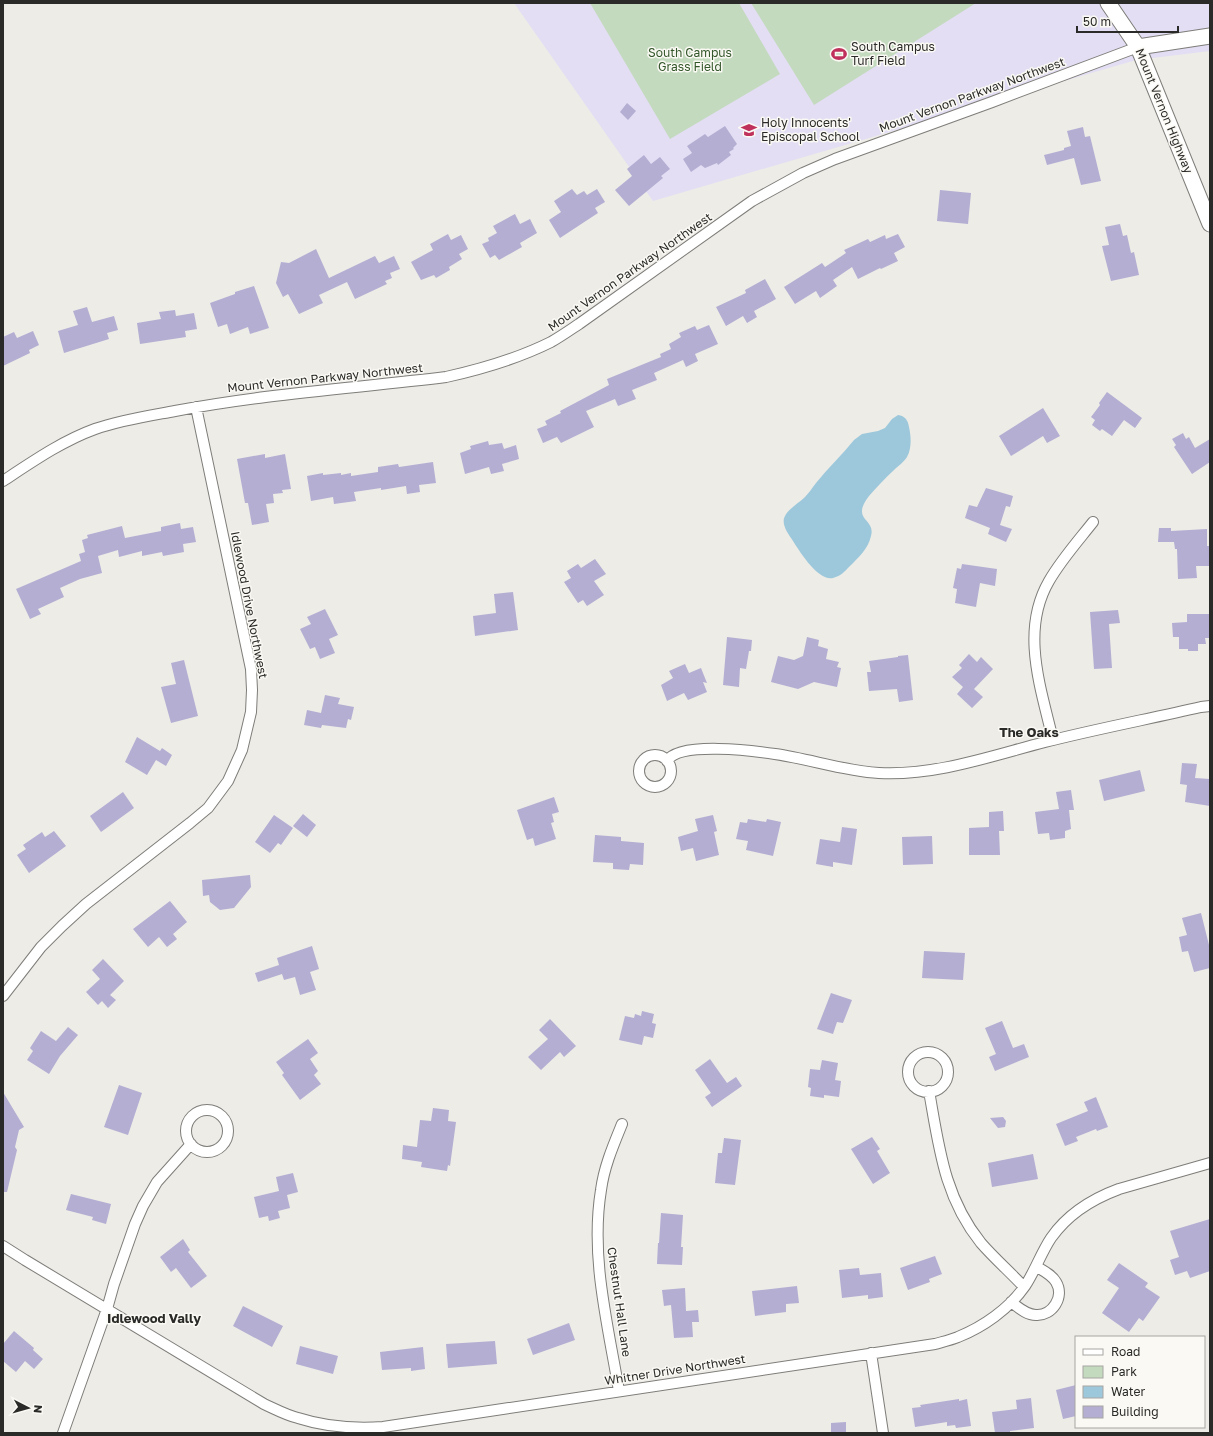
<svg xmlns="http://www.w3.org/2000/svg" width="1213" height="1436" font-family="'Golos Text',sans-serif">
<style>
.education{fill:#e3def4}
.green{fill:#c4dabf}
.water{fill:#9dc8db}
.building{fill:#b4aed3}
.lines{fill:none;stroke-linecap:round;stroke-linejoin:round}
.street-casing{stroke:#7e7d79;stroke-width:12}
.secondary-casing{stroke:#7e7d79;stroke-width:17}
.street{stroke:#fff;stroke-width:10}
.secondary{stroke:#fff;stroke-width:15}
.labels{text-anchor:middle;stroke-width:3;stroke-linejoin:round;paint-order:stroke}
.poi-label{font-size:12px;fill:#2a2a28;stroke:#faf9f4;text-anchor:start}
.park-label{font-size:12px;fill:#33572a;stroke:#faf9f4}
.street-label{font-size:12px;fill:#2a2a28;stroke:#faf9f4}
.neighbourhood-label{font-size:13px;font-weight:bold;fill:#2a2a28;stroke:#faf9f4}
</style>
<rect width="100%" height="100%" fill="#edece7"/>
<!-- education -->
<path class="education" d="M 514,3 L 1210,3 L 1210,51 L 1136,60 L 653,201 Z"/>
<!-- green -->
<path class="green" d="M 590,3 L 739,3 L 780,74 L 670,139 Z
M 751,3 L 976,3 L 814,105 Z"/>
<!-- water -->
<path class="water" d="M 898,415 C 905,416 908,420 909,427 C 911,436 912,448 907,457 C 904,462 898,466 894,470 C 885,478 877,487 869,496 C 850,521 876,518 871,536 C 868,549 859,557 850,566 C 845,571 841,576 833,578 C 817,581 799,550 791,538 C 787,532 781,523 785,516 C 788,509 799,503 805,497 C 809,493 812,488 816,483 C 828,468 842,455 854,440 L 862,434 L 878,431 L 885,428 L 892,419 Z"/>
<!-- building -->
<path class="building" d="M 627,103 L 636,111 L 628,120 L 620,112 Z
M 725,126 L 737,144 L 733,148 L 734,149 L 729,152 L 731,155 L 718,165 L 717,163 L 705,168 L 701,165 L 691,172 L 683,159 L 692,153 L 687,146 L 705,134 L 708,137 Z
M 1083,127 L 1085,137 L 1090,136 L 1101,181 L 1081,185 L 1074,158 L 1047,165 L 1044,155 L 1064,150 L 1064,148 L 1071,146 L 1067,131 Z
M 644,155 L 651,164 L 660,157 L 670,169 L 661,176 L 663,178 L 629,206 L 615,190 L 632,176 L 627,169 Z
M 572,189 L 577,195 L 584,191 L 587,195 L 597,189 L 605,202 L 595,208 L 598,213 L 560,238 L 549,220 L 561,212 L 554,201 Z
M 940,190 L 971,193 L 968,224 L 937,221 Z
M 515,214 L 520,224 L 530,219 L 537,233 L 520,243 L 522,247 L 499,260 L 495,255 L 490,258 L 482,244 L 489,241 L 488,238 L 497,233 L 493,226 Z
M 1120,224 L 1123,236 L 1127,235 L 1131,253 L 1134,252 L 1139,275 L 1111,281 L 1102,246 L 1109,245 L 1105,227 Z
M 448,234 L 451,240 L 461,235 L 468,249 L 459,254 L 462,259 L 449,267 L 450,270 L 436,278 L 434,275 L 421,280 L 411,262 L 433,250 L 430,244 Z
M 898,234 L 905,247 L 894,253 L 898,261 L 881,269 L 880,268 L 858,279 L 852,267 L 833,280 L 837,286 L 820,298 L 816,291 L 795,304 L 784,287 L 822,263 L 825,267 L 846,253 L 844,250 L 868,239 L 870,242 L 885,235 L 886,239 Z
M 316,249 L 329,278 L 375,256 L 379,263 L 394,256 L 400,269 L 390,273 L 392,278 L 385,281 L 387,284 L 355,299 L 347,282 L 319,295 L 323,303 L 299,314 L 288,294 L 283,297 L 276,283 L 281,262 L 289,263 Z
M 765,279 L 776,299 L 754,311 L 757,317 L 747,323 L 743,316 L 726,326 L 716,307 L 746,293 L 745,290 Z
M 254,286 L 269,328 L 250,334 L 248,327 L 230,334 L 227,324 L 218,327 L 210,303 L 235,294 L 235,292 Z
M 87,307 L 92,322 L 114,316 L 118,330 L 107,333 L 109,339 L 64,353 L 58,331 L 78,325 L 73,311 Z
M 175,310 L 176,316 L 194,313 L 197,329 L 185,331 L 186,337 L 140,344 L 137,323 L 161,319 L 159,312 Z
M 709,325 L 718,344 L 695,354 L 698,361 L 686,367 L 683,360 L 654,373 L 657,380 L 632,390 L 636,399 L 618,406 L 615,399 L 586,411 L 594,427 L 561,443 L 557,437 L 543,443 L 537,429 L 547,425 L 545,421 L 561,413 L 560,411 L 609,385 L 607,379 L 661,357 L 660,354 L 671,349 L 669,344 L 681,337 L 679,333 L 695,326 L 697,330 Z
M 33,331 L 39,345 L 29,350 L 30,353 L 3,366 L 3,337 L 14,332 L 17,338 Z
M 1107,392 L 1142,418 L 1135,428 L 1124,420 L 1112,436 L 1102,429 L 1100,431 L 1092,425 L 1095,420 L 1091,417 L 1100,405 L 1099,403 Z
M 1043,408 L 1060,436 L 1047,443 L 1043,436 L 1011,456 L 999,436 Z
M 1183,433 L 1186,439 L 1189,437 L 1195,448 L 1210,439 L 1210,462 L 1192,474 L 1174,447 L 1176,445 L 1172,439 Z
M 488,441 L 489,445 L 502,443 L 504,449 L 516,445 L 519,459 L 502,464 L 504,471 L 491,474 L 489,467 L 465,474 L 460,453 L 471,449 L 470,446 Z
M 265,454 L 265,458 L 285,454 L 291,489 L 282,490 L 283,493 L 273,494 L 274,503 L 266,504 L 269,522 L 252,525 L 248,503 L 245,503 L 237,459 Z
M 433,462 L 436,483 L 419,485 L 420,492 L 407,494 L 406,486 L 381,490 L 381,488 L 354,492 L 356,501 L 334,504 L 333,497 L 311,501 L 307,476 L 323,473 L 323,475 L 341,473 L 341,475 L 351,473 L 351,476 L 378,472 L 378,467 L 398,464 L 399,467 Z
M 986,488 L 1013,496 L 1010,507 L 1006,506 L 1000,525 L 1012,529 L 1006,542 L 988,534 L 990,528 L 965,518 L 969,505 L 977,507 Z
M 180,523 L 181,529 L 193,527 L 196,542 L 183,544 L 184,552 L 163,556 L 162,552 L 142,556 L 142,551 L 119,557 L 118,550 L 98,556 L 102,573 L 80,579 L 60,588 L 64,597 L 38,609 L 41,614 L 30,619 L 16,589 L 81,561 L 79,554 L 85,552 L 82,540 L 88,538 L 87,535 L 122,526 L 125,538 L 161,531 L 161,527 Z
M 1159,528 L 1171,528 L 1171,531 L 1207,529 L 1207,546 L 1209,546 L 1210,566 L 1196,566 L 1197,578 L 1178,579 L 1177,549 L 1175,549 L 1174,542 L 1158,542 Z
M 595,559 L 606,574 L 594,581 L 604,595 L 587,606 L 583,600 L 578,603 L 564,582 L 571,578 L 567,571 L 578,564 L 581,568 Z
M 962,564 L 997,569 L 995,586 L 980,583 L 976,607 L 955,603 L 957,589 L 953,588 L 957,568 L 961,569 Z
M 513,592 L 518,630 L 475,636 L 473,616 L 496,613 L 494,594 Z
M 325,609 L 338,635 L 329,639 L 335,653 L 320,659 L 315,647 L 310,649 L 300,629 L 311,624 L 307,617 Z
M 1118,610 L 1120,623 L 1109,624 L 1112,668 L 1094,669 L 1090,612 Z
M 1187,614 L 1210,614 L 1210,638 L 1205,638 L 1206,644 L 1198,644 L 1198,651 L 1188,651 L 1188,649 L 1179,649 L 1179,637 L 1173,637 L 1172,623 L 1187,622 Z
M 727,637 L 752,640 L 751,651 L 749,651 L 746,669 L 740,668 L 739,687 L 723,685 Z
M 807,637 L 819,640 L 818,646 L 828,649 L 826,659 L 839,662 L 837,667 L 841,668 L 837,687 L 814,682 L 798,689 L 771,682 L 778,656 L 794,660 L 803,656 Z
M 969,654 L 977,662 L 981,657 L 993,669 L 974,689 L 983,697 L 972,708 L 957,694 L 963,687 L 952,677 L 962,668 L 959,665 Z
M 908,655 L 913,700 L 899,702 L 897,689 L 869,691 L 867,672 L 871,672 L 869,661 L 898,657 L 898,656 Z
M 184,660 L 198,716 L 171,723 L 161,687 L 176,684 L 171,663 Z
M 685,664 L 689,673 L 701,668 L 707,683 L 703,682 L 707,692 L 688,700 L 684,693 L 667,701 L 661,685 L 673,678 L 669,671 Z
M 325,695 L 340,698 L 338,704 L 354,707 L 351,720 L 348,719 L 346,728 L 322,725 L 321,728 L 304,725 L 307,710 L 321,713 Z
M 137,737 L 160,751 L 162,748 L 172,755 L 166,766 L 156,760 L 147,775 L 125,762 Z
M 1182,763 L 1197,764 L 1195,778 L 1210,779 L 1210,806 L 1185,802 L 1187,785 L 1180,784 Z
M 1140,770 L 1145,791 L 1104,801 L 1099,780 Z
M 1071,790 L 1074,810 L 1069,810 L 1071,829 L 1065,831 L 1065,838 L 1050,840 L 1049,833 L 1038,834 L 1035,812 L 1059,809 L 1056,792 Z
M 123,792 L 134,808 L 101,832 L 90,816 Z
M 554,797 L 559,812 L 552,814 L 554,822 L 551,823 L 556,839 L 535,846 L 533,838 L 527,840 L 517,810 Z
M 1003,811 L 1004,831 L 999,831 L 1000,855 L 969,855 L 969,828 L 989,827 L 989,812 Z
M 303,814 L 316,825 L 307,837 L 293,826 Z
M 274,815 L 293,828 L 281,845 L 278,843 L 270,853 L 255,842 Z
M 713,815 L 717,831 L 714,832 L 719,855 L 696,861 L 693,848 L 681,851 L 678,837 L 698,831 L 695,819 Z
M 748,819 L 766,822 L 767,819 L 781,822 L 773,856 L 746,850 L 748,841 L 736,839 L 740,822 L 747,823 Z
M 842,827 L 857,829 L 852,865 L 833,862 L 833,867 L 816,864 L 820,839 L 840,842 Z
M 54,831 L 66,846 L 29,873 L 17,855 L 26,849 L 23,845 L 42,832 L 45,837 Z
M 595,835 L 621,837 L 621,841 L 644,843 L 643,865 L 630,864 L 629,870 L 613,869 L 613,863 L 593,862 Z
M 932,836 L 933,864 L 903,865 L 902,837 Z
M 250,875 L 251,887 L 234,908 L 220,910 L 210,902 L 209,895 L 203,896 L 202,880 Z
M 170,901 L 187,922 L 173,934 L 177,939 L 167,947 L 159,937 L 148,947 L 133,929 Z
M 1201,913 L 1210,949 L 1210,968 L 1194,972 L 1188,951 L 1182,952 L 1179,937 L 1187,935 L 1182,918 Z
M 312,946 L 319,969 L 310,972 L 316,990 L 300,995 L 295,977 L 284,980 L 282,974 L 258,982 L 255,973 L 279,965 L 277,958 Z
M 924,951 L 965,953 L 963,980 L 922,978 Z
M 103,959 L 124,981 L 110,995 L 116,1000 L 108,1008 L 102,1001 L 98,1005 L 86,992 L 100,979 L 92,970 Z
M 831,993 L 852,1000 L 843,1023 L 837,1022 L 833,1034 L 817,1029 Z
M 642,1011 L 654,1014 L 652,1023 L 656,1024 L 653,1038 L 644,1036 L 642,1045 L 619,1040 L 625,1016 L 634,1018 L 635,1014 L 641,1016 Z
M 550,1019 L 576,1046 L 564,1057 L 560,1052 L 541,1070 L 528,1057 L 548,1039 L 539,1030 Z
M 1002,1021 L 1013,1048 L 1024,1044 L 1029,1057 L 995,1071 L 989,1057 L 996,1054 L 985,1028 Z
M 68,1027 L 78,1035 L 60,1056 L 49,1074 L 27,1060 L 33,1051 L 30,1048 L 41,1031 L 56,1041 Z
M 308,1039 L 318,1053 L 310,1059 L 318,1071 L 314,1075 L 321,1084 L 300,1100 L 282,1075 L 284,1073 L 276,1062 Z
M 710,1059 L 727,1083 L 736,1077 L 742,1086 L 712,1107 L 705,1097 L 711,1093 L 695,1070 Z
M 822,1060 L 838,1063 L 835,1080 L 841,1081 L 839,1097 L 824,1095 L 824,1098 L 810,1096 L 811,1088 L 808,1087 L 810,1069 L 820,1070 Z
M 119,1085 L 142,1093 L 128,1135 L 104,1127 Z
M 3,1092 L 24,1127 L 19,1130 L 15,1147 L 17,1150 L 7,1192 L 3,1192 Z
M 1096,1097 L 1108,1127 L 1097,1131 L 1096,1129 L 1076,1137 L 1078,1141 L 1065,1146 L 1056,1124 L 1088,1111 L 1084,1102 Z
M 433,1108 L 449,1110 L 448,1121 L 456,1122 L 450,1166 L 448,1165 L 447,1171 L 421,1167 L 422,1162 L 402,1159 L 403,1145 L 417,1147 L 420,1120 L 431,1121 Z
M 1003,1117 L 1006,1121 L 1005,1127 L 998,1128 L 990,1118 Z
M 872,1137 L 880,1149 L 877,1151 L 890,1173 L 873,1184 L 851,1149 Z
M 724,1138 L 741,1140 L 735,1185 L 715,1183 L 718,1153 L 722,1153 Z
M 1033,1154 L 1038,1179 L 992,1187 L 988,1163 Z
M 293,1173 L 298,1192 L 287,1195 L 290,1208 L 278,1211 L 280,1218 L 269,1221 L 268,1216 L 259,1218 L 254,1197 L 279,1191 L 276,1177 Z
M 71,1194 L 111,1204 L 106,1224 L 92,1220 L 93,1217 L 66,1210 Z
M 661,1213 L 683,1215 L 681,1247 L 683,1247 L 682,1265 L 657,1264 L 658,1243 L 659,1243 Z
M 1210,1219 L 1210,1271 L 1190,1278 L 1187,1271 L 1175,1275 L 1170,1260 L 1179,1257 L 1170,1231 Z
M 183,1239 L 190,1250 L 188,1252 L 207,1276 L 191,1288 L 176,1268 L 171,1272 L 160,1257 Z
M 935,1256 L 942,1274 L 929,1279 L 930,1282 L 908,1290 L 900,1268 Z
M 1119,1263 L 1148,1283 L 1145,1287 L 1160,1297 L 1143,1321 L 1139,1318 L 1129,1332 L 1102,1313 L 1119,1288 L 1107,1280 Z
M 859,1268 L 860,1275 L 881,1273 L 883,1297 L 868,1299 L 868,1295 L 842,1298 L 839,1270 Z
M 797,1286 L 799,1303 L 786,1304 L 786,1312 L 755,1316 L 752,1291 Z
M 685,1288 L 686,1311 L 698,1310 L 699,1322 L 692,1322 L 693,1337 L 674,1338 L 671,1305 L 664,1306 L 662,1290 Z
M 243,1306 L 283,1326 L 272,1347 L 233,1326 Z
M 569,1323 L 575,1340 L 533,1355 L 527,1339 Z
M 14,1331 L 34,1348 L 33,1350 L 43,1359 L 34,1369 L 25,1361 L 16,1372 L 3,1361 L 3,1344 Z
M 495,1341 L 497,1364 L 448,1368 L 446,1344 Z
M 300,1346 L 338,1356 L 333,1374 L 296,1364 Z
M 423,1347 L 425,1369 L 411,1371 L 411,1368 L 382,1370 L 380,1352 Z
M 1076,1385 L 1076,1416 L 1063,1419 L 1056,1390 Z
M 1031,1398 L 1034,1428 L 1010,1431 L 1010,1433 L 995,1433 L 992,1412 L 1017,1409 L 1016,1400 Z
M 959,1399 L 959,1401 L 967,1399 L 971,1426 L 956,1428 L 955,1425 L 947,1426 L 947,1422 L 915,1427 L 912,1408 L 921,1407 L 920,1405 Z
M 846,1422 L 846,1433 L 831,1433 L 831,1423 Z"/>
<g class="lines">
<defs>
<path id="street" d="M 3,481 C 32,462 62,441 95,429 C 121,420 148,416 175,411 C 264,394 356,388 446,377 C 482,369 517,359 551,342 C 560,337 570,330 579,324 L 752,201 L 803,173 L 835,159 L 992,102 L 1138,47
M 1053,740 C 1041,688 1020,631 1049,581 C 1061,560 1078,541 1093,522
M639 771a16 16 0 1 1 32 0a16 16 0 1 1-32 0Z
M 667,761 C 679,741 755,751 775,754 C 810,759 844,771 879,773 C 935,776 991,756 1045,742 C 1096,729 1149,719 1201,707 L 1210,706
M 3,996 L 41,947 L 62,926 L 86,904 L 190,823 L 208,808 L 228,781 L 242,750 L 251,712 L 252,690 L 251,669 L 196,407
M908 1072a20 20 0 1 1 40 0a20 20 0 1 1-40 0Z
M 929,1091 C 939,1147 944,1197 981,1243 C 994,1258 1010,1272 1024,1287
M186 1131a21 21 0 1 1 42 0a21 21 0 1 1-42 0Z
M 3,1246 L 25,1260 L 264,1404 C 275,1409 286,1415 298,1418 C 326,1427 354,1429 383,1427 L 935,1344 C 942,1342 951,1340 958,1337 C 983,1327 1009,1309 1025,1286 C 1035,1271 1041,1253 1051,1238 C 1067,1215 1092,1199 1119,1189 L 1210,1163
M 1011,1302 C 1018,1307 1026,1315 1036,1315 C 1052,1316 1065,1297 1056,1282 C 1052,1275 1044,1271 1037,1267
M 871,1353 L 883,1433
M 619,1391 C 608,1325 590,1257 601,1190 C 604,1167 613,1146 622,1124
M 63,1433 L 107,1309 L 114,1284 L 135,1224 L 143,1206 L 157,1182 L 191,1144"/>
<path id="secondary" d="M 1108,3 L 1138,47 L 1210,224
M 1138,47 L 1210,36"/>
</defs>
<!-- street casing -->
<use href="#street" class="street-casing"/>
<!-- secondary casing -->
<use href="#secondary" class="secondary-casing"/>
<!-- street -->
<use href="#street" class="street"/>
<!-- secondary -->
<use href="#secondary" class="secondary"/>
</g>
<!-- icons -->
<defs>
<symbol id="stadium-bare" viewBox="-9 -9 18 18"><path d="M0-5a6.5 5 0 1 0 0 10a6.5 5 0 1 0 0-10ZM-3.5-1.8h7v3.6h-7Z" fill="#bf305b" stroke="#faf9f4" stroke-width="2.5" paint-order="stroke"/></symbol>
<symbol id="school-bare" viewBox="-9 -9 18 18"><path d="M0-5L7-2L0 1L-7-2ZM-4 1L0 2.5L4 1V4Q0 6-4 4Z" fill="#bf305b" stroke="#faf9f4" stroke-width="2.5" paint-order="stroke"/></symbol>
</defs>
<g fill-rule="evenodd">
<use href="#stadium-bare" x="828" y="43" width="22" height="22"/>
<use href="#school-bare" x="738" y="119" width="22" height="22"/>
</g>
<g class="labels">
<!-- poi labels -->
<g class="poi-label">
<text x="851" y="51">South Campus<tspan x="851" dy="14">Turf Field</tspan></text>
<text x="761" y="127">Holy Innocents'<tspan x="761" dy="14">Episcopal School</tspan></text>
</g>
<!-- park labels -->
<g class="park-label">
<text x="690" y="57">South Campus<tspan x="690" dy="14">Grass Field</tspan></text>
</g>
<!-- street labels -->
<g class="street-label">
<text transform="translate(972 95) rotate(-20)" y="4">Mount Vernon Parkway Northwest</text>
<text transform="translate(1164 111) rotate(68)" y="4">Mount Vernon Highway</text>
<text transform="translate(630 272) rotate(-35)" y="4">Mount Vernon Parkway Northwest</text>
<text transform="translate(325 378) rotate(-6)" y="4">Mount Vernon Parkway Northwest</text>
<text transform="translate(249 605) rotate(79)" y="4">Idlewood Drive Northwest</text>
<text transform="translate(619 1302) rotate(82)" y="4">Chestnut Hall Lane</text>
<text transform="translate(675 1370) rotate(-9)" y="4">Whitner Drive Northwest</text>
</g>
<!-- neighbourhood labels -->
<g class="neighbourhood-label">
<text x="1029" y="737">The Oaks</text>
<text x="154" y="1323">Idlewood Vally</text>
</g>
</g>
<!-- border -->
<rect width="1213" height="1436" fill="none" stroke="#2a2a28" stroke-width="8"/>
<!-- legend -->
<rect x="1075" y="1336" width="130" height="92" fill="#faf9f4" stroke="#a7a6a2"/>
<rect x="1083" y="1349" width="20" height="6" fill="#ffffff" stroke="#a7a6a2"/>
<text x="1111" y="1356" font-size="12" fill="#2a2a28">Road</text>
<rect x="1083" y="1366" width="20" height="12" fill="#c4dabf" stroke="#a7a6a2"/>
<text x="1111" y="1376" font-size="12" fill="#2a2a28">Park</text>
<rect x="1083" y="1386" width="20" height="12" fill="#9dc8db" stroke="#a7a6a2"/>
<text x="1111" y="1396" font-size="12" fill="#2a2a28">Water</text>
<rect x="1083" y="1406" width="20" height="12" fill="#b4aed3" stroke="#a7a6a2"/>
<text x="1111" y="1416" font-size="12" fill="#2a2a28">Building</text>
<!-- north arrow -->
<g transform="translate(28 1408) rotate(96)" stroke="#faf9f4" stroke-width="3" paint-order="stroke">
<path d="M0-3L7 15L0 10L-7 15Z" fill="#2a2a28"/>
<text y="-6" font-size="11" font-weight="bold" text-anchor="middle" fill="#2a2a28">N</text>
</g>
<!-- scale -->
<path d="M1077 26v6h101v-6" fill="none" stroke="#2a2a28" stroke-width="2"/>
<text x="1083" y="26" font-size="12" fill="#2a2a28" stroke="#faf9f4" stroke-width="3" paint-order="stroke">50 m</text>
</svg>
